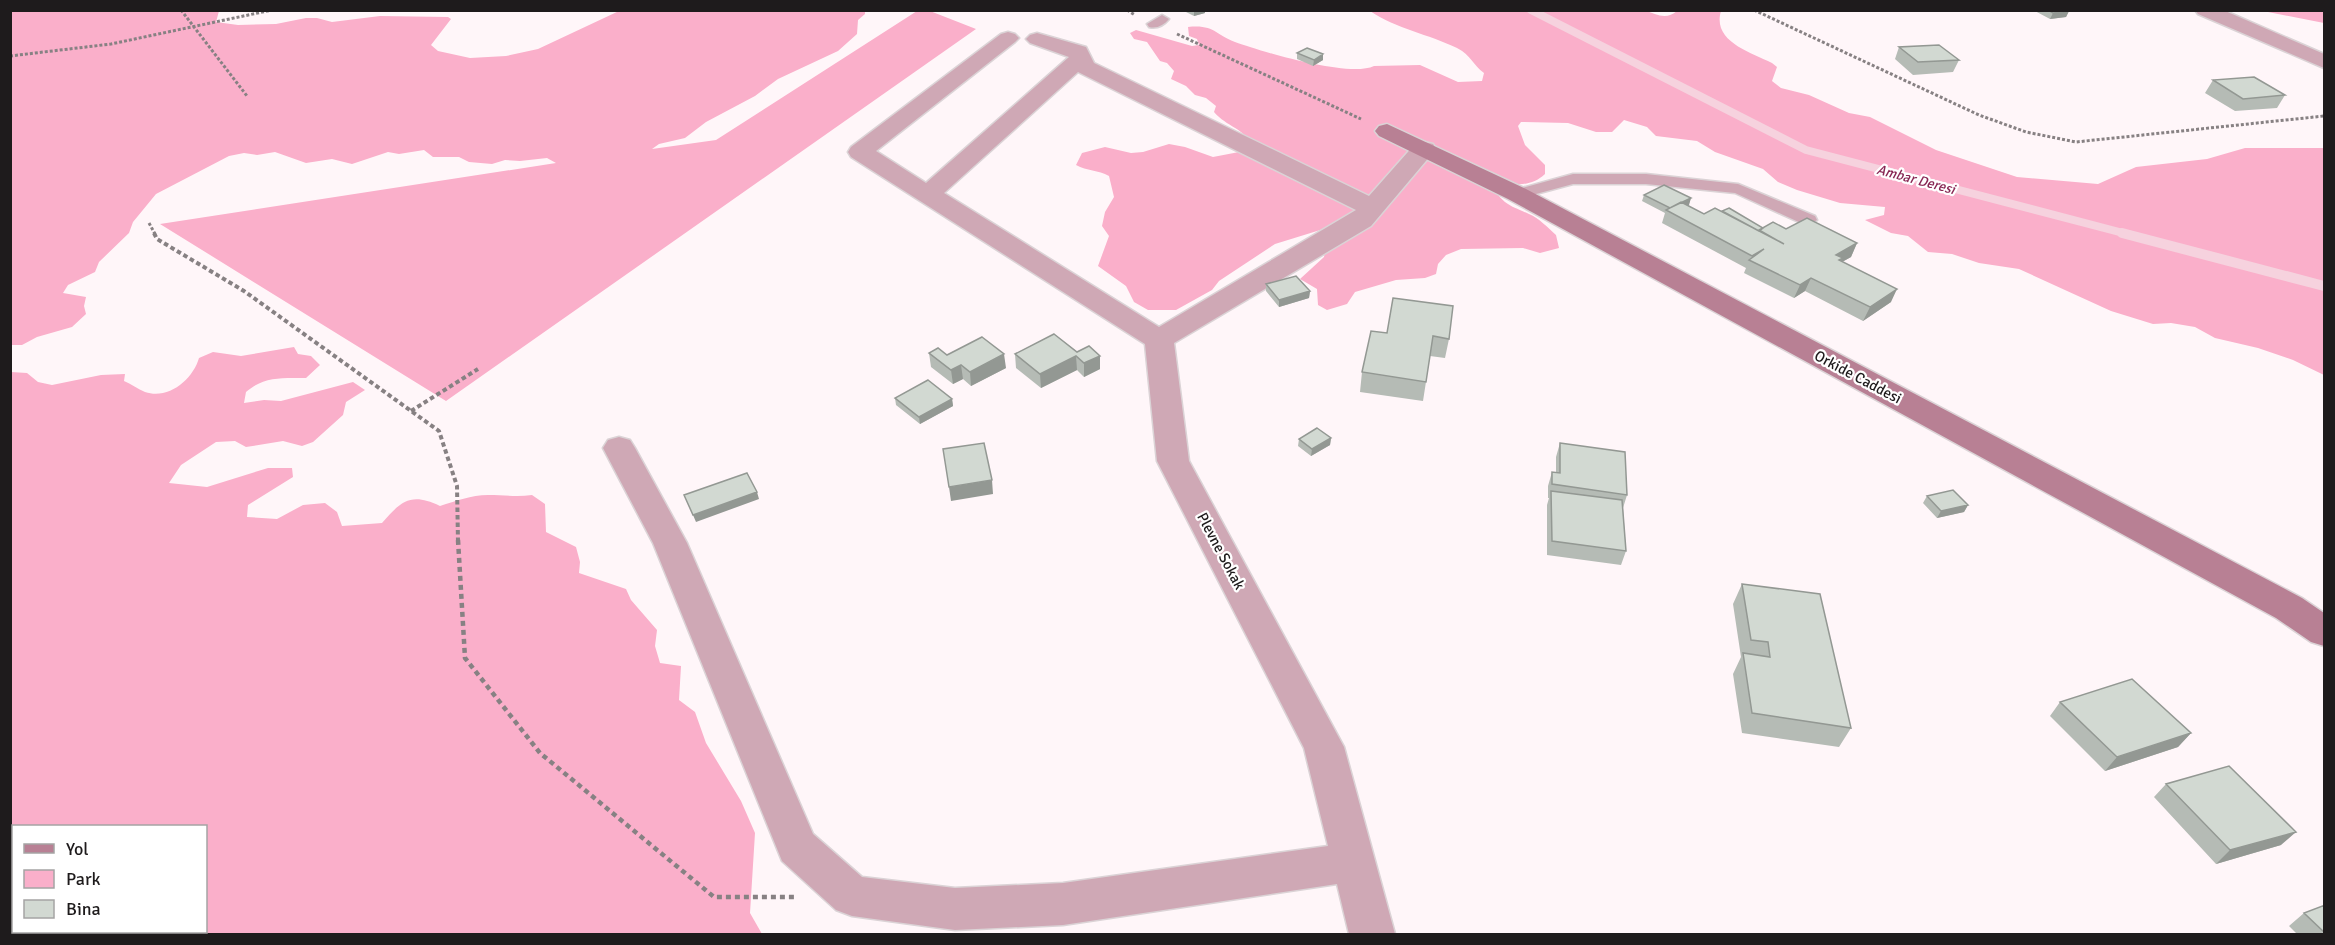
<svg xmlns="http://www.w3.org/2000/svg" width="2335" height="945" font-family="Signika,sans-serif">
<style>
.green{fill:#faafca;fill-rule:evenodd}
.lines{fill:none;stroke-linecap:round;stroke-linejoin:round}
.stream-far1{stroke:#f6d2de;stroke-width:8}
.stream{stroke:#f6d2de;stroke-width:10}
.lane-casing{stroke:#dbd3d6;stroke-width:3}
.street-casing{stroke:#dbd3d6;stroke-width:3}
.secondary-casing{stroke:#dbd3d6;stroke-width:3}
.path-far2{stroke:#878183;stroke-width:3;stroke-dasharray:3 2;stroke-linecap:butt}
.path-far1{stroke:#878183;stroke-width:4;stroke-dasharray:4.5 3;stroke-linecap:butt}
.path{stroke:#878183;stroke-width:4.5;stroke-dasharray:5 4;stroke-linecap:butt}
.lane{fill:#cfa8b5;fill-rule:evenodd}
.street{fill:#cfa8b5;fill-rule:evenodd}
.secondary{fill:#b88094;fill-rule:evenodd}
.wall{fill:#b5bbb5}
.shaded-wall{fill:#939893}
.building{fill:#d2d9d2;stroke:#939893;stroke-width:1.5}
.labels{text-anchor:middle;stroke-width:4.5;stroke-linejoin:round;paint-order:stroke}
.far-water-label{font-size:14px;font-style:italic;fill:#882754;stroke:#fff}
.street-label{font-size:15px;fill:#1e1b1c;stroke:#fff}
</style>
<rect width="100%" height="100%" fill="#fff6f9"/>
<!-- green -->
<path class="green" d="M 1645,10 C 1656,15 1667,20 1677,11 L 1721,11 C 1712,41 1749,52 1772,63 L 1777,67 L 1772,81 L 1781,88 L 1809,95 L 1849,113 L 1870,117 L 1936,150 L 2017,177 L 2098,184 L 2136,167 L 2207,159 L 2245,148 L 2324,148 L 2324,375 L 2293,360 L 2258,348 L 2215,338 L 2195,327 L 2171,323 L 2153,324 L 2111,311 L 2019,269 L 1979,263 L 1952,254 L 1928,252 L 1908,236 L 1891,233 L 1865,220 L 1884,215 L 1885,207 L 1840,203 L 1797,190 L 1778,182 L 1763,169 L 1715,152 L 1697,141 L 1656,136 L 1647,127 L 1624,120 L 1612,132 L 1596,132 L 1568,123 L 1521,122 L 1518,126 L 1525,145 L 1545,165 L 1545,174 C 1529,189 1512,183 1491,185 C 1504,205 1509,205 1529,214 C 1539,218 1548,228 1556,235 L 1559,248 L 1540,253 L 1523,248 L 1461,249 L 1446,255 L 1438,264 L 1436,274 L 1425,278 L 1396,280 L 1355,292 L 1347,304 L 1327,310 L 1318,305 L 1317,289 L 1300,279 L 1324,257 L 1330,227 L 1275,244 L 1219,281 L 1212,290 L 1176,310 L 1148,310 L 1134,302 L 1126,286 L 1098,266 L 1109,236 L 1102,226 L 1105,212 L 1114,197 L 1109,176 C 1098,170 1087,171 1076,165 L 1082,153 L 1105,147 L 1131,153 L 1143,152 L 1169,144 L 1185,147 L 1213,157 L 1239,152 L 1251,145 C 1244,128 1227,127 1214,112 L 1216,106 L 1206,98 L 1195,95 L 1186,86 L 1171,79 L 1174,71 L 1167,63 L 1160,61 L 1147,42 L 1134,39 L 1130,33 L 1136,30 L 1192,46 L 1199,45 L 1197,39 L 1189,36 L 1188,27 C 1214,24 1216,35 1235,42 C 1263,52 1349,78 1374,66 L 1420,65 L 1458,82 L 1482,81 L 1484,73 C 1473,65 1471,55 1457,48 C 1428,34 1397,29 1370,11 Z
M 10,11 L 219,11 L 216,22 L 238,25 L 276,24 L 306,18 L 317,18 L 332,22 L 380,16 L 448,17 L 451,19 L 431,45 L 438,51 L 470,58 L 506,56 L 538,49 L 619,11 L 865,11 L 865,14 L 858,20 L 857,34 L 838,51 L 778,79 L 755,96 L 706,122 L 685,138 L 659,144 L 652,149 L 716,140 L 917,11 L 930,11 L 976,29 L 446,401 L 160,224 L 556,163 L 547,158 L 520,161 L 505,160 L 492,164 L 469,162 L 459,157 L 433,157 L 424,150 L 399,154 L 388,152 L 352,164 L 332,159 L 306,163 L 275,152 L 257,155 L 244,153 L 229,156 L 156,194 L 133,222 L 129,233 L 99,262 L 95,272 L 68,285 L 63,293 L 86,297 L 84,306 L 86,314 L 72,327 L 37,337 L 22,345 L 11,345 Z
M 2263,11 L 2324,11 L 2324,23 Z
M 294,347 L 298,354 L 311,356 L 320,365 L 306,378 C 283,378 264,376 246,392 L 244,403 L 264,400 L 281,401 L 353,382 L 365,390 L 346,402 L 343,415 L 313,442 L 302,446 L 283,441 L 246,447 L 235,441 L 216,442 L 181,465 L 169,483 L 207,487 L 268,468 L 292,468 L 293,477 L 248,505 L 247,517 L 277,519 L 303,505 L 325,503 L 337,512 L 342,526 L 382,523 C 401,501 411,492 440,506 C 456,501 471,495 488,495 C 504,495 517,497 532,495 L 545,504 L 546,532 L 576,547 L 580,562 L 579,573 L 626,589 L 631,600 L 657,630 L 655,646 L 660,663 L 681,666 L 679,700 L 695,712 L 706,743 L 741,801 L 755,833 L 750,913 L 762,934 L 11,934 L 11,372 L 27,373 L 38,382 L 52,385 L 101,375 L 125,374 L 124,381 C 131,384 138,389 145,392 C 169,400 193,379 199,358 L 213,352 L 241,356 ZM 206,826 L 206,932 L 14,932 L 14,826 Z"/>
<g class="lines">
<!-- stream-far1 -->
<path class="stream-far1" d="M 1531,10 L 1806,150 L 2127,234"/>
<!-- stream -->
<path class="stream" d="M 2122,233 L 2324,286"/>
<defs>
<path id="lane" d="M 1162,15 L 1169,19 C 1164,25 1157,29 1149,27 L 1147,24 Z
M 1573,174 L 1646,174 L 1738,184 L 1815,216 L 1817,220 L 1809,225 L 1803,224 L 1735,193 L 1646,184 L 1573,184 L 1517,199 L 1509,194 L 1511,191 Z"/>
<path id="street" d="M 2195,10 L 2223,10 L 2324,54 L 2324,68 L 2198,14 Z
M 1008,32 L 1015,34 L 1019,38 L 1015,42 L 876,151 L 926,183 L 1069,57 L 1030,43 L 1026,39 L 1030,35 L 1037,33 L 1086,47 L 1094,63 L 1369,196 L 1415,144 L 1424,142 L 1433,144 L 1436,149 L 1371,226 L 1174,343 L 1189,461 L 1344,747 L 1395,934 L 1349,934 L 1337,884 L 1063,925 L 955,930 L 852,916 L 836,910 L 782,861 L 653,543 L 603,448 L 608,440 L 619,437 L 630,440 L 635,448 L 687,543 L 813,834 L 862,877 L 955,888 L 1063,883 L 1328,846 L 1304,748 L 1157,461 L 1145,344 L 851,157 L 848,152 L 851,147 L 1001,34 ZM 1078,72 L 1356,210 L 1159,327 L 944,193 Z"/>
<path id="secondary" d="M 1387,124 L 1526,189 L 2302,598 L 2324,613 L 2324,646 L 2311,642 L 2276,618 L 1508,199 L 1379,136 L 1375,131 L 1379,126 Z"/>
</defs>
<!-- lane casing -->
<use href="#lane" class="lane-casing"/>
<!-- street casing -->
<use href="#street" class="street-casing"/>
<!-- secondary casing -->
<use href="#secondary" class="secondary-casing"/>
<!-- path-far2 -->
<path class="path-far2" d="M 181,10 L 247,96
M 1127,10 L 1135,15
M 1754,10 L 1979,115 L 2026,132 L 2076,142 L 2324,116
M 1177,34 L 1361,119
M 10,56 L 111,44 L 272,10
M 149,223 L 155,234"/>
<!-- path-far1 -->
<path class="path-far1" d="M 154,233 L 157,239 L 244,291 L 439,431 L 457,486 L 458,542
M 411,411 L 478,369"/>
<!-- path -->
<path class="path" d="M 458,540 L 465,658 L 540,753 L 714,897 L 794,897"/>
<!-- lane -->
<use href="#lane" class="lane"/>
<!-- street -->
<use href="#street" class="street"/>
<!-- secondary -->
<use href="#secondary" class="secondary"/>
</g>
<!-- wall -->
<path class="wall" d="M 1182,10 L 1205,10 L 1205,13 L 1194,16 Z
M 2033,10 L 2069,11 L 2066,17 L 2050,19 Z
M 1899,47 L 1959,60 L 1953,72 L 1913,75 L 1895,59 Z
M 1297,53 L 1323,60 L 1313,66 L 1297,59 Z
M 2213,80 L 2285,95 L 2277,108 L 2235,111 L 2205,93 Z
M 1644,195 L 1691,198 L 1688,206 L 1704,214 L 1722,211 L 1763,228 L 1786,229 L 1857,243 L 1851,257 L 1842,262 L 1891,302 L 1863,321 L 1805,291 L 1794,298 L 1744,273 L 1746,268 L 1662,223 L 1665,213 L 1642,201 Z
M 1266,284 L 1310,291 L 1309,298 L 1279,307 L 1266,291 Z
M 1393,298 L 1449,339 L 1445,358 L 1430,356 L 1423,401 L 1360,392 L 1362,372 L 1387,333 Z
M 1054,334 L 1100,369 L 1084,377 L 1077,370 L 1041,388 L 1016,368 L 1015,354 Z
M 929,353 L 947,355 L 1006,368 L 971,386 L 963,379 L 953,384 L 931,367 Z
M 895,398 L 952,399 L 953,406 L 920,424 L 896,405 Z
M 1331,438 L 1330,445 L 1311,456 L 1298,446 L 1299,439 Z
M 1560,443 L 1627,495 L 1623,508 L 1626,551 L 1621,565 L 1547,555 L 1547,505 L 1549,498 L 1548,498 L 1548,486 L 1552,472 L 1556,472 L 1556,457 Z
M 1927,496 L 1968,505 L 1964,512 L 1937,518 L 1923,503 Z
M 1742,584 L 1851,728 L 1839,747 L 1742,733 L 1733,674 L 1741,657 L 1733,604 Z
M 2060,702 L 2191,733 L 2178,747 L 2105,771 L 2050,716 Z
M 2166,784 L 2281,845 L 2216,864 L 2154,797 Z
M 2325,905 L 2325,934 L 2297,934 L 2289,926 L 2304,913 Z"/>
<!-- shaded-wall -->
<path class="shaded-wall" d="M 1194,10 L 1205,10 L 1205,13 L 1194,16 Z
M 2069,11 L 2066,17 L 2050,19 L 2053,13 Z
M 1323,54 L 1323,60 L 1313,66 L 1314,60 Z
M 1691,198 L 1689,205 L 1673,213 L 1671,208 Z
M 1857,243 L 1851,257 L 1842,262 L 1838,271 L 1836,255 Z
M 1811,278 L 1805,291 L 1794,298 L 1800,285 Z
M 1897,289 L 1891,302 L 1863,321 L 1870,307 Z
M 1310,291 L 1309,298 L 1279,307 L 1279,300 Z
M 1004,354 L 1006,368 L 971,386 L 970,372 Z
M 1076,356 L 1077,370 L 1041,388 L 1040,374 Z
M 1100,356 L 1100,369 L 1084,377 L 1084,363 Z
M 961,365 L 963,379 L 953,384 L 951,370 Z
M 952,399 L 953,406 L 920,424 L 919,417 Z
M 1331,438 L 1330,445 L 1311,456 L 1312,449 Z
M 992,480 L 993,494 L 951,501 L 949,487 Z
M 757,492 L 759,499 L 696,522 L 693,515 Z
M 1968,505 L 1964,512 L 1937,518 L 1941,511 Z
M 2191,733 L 2178,747 L 2105,771 L 2117,757 Z
M 2296,832 L 2281,845 L 2216,864 L 2230,850 Z"/>
<!-- building -->
<path class="building" d="M 2048,10 L 2068,10 L 2069,11 L 2053,13 Z
M 1939,45 L 1959,60 L 1918,62 L 1899,47 Z
M 1307,48 L 1323,54 L 1314,60 L 1297,53 Z
M 2254,77 L 2285,95 L 2243,99 L 2213,80 Z
M 1664,185 L 1691,198 L 1670,208 L 1644,195 Z
M 1681,202 L 1704,214 L 1715,208 L 1784,244 L 1759,230 L 1773,222 L 1786,229 L 1807,218 L 1857,243 L 1836,255 L 1843,258 L 1839,260 L 1897,289 L 1870,307 L 1811,278 L 1800,285 L 1749,260 L 1764,249 L 1752,256 L 1666,210 Z
M 1729,208 L 1763,228 L 1759,231 L 1722,211 Z
M 1296,276 L 1310,291 L 1279,300 L 1266,284 Z
M 1393,298 L 1453,306 L 1449,339 L 1433,336 L 1426,382 L 1362,372 L 1371,331 L 1387,333 Z
M 1054,334 L 1077,352 L 1089,346 L 1100,356 L 1084,363 L 1076,356 L 1040,374 L 1015,354 Z
M 982,337 L 1004,354 L 970,372 L 961,365 L 951,370 L 929,353 L 938,348 L 947,355 Z
M 928,380 L 952,399 L 919,417 L 895,398 Z
M 1317,428 L 1331,438 L 1312,449 L 1299,439 Z
M 984,443 L 992,480 L 949,487 L 943,449 Z
M 1560,443 L 1625,452 L 1627,495 L 1552,484 L 1552,472 L 1560,473 Z
M 747,473 L 757,492 L 693,515 L 684,495 Z
M 1953,490 L 1968,505 L 1941,511 L 1927,496 Z
M 1551,491 L 1622,500 L 1626,551 L 1552,541 Z
M 1742,584 L 1820,594 L 1851,728 L 1752,713 L 1743,653 L 1770,657 L 1768,642 L 1751,640 Z
M 2132,679 L 2191,733 L 2117,757 L 2060,702 Z
M 2229,766 L 2296,832 L 2230,850 L 2166,784 Z
M 2325,905 L 2325,933 L 2304,913 Z"/>
<g class="labels">
<!-- far-water labels -->
<g class="far-water-label">
<text transform="translate(1916 179) rotate(15)" y="5">Ambar Deresi</text>
</g>
<!-- street labels -->
<g class="street-label">
<text transform="translate(1858 377) rotate(28)" y="5">Orkide Caddesi</text>
<text transform="translate(1221 551) rotate(62)" y="5">Plevne Sokak</text>
</g>
</g>
<!-- border -->
<rect width="2335" height="945" fill="none" stroke="#1e1b1c" stroke-width="24"/>
<!-- legend -->
<rect x="12" y="825" width="195" height="108" fill="#ffffff" stroke="#a5a4a4" stroke-width="1.5"/>
<rect x="24" y="844" width="30" height="9" fill="#b88094" stroke="#a5a4a4" stroke-width="1.5"/>
<text x="66" y="855" font-size="18" fill="#1e1b1c">Yol</text>
<rect x="24" y="870" width="30" height="18" fill="#faafca" stroke="#a5a4a4" stroke-width="1.5"/>
<text x="66" y="885" font-size="18" fill="#1e1b1c">Park</text>
<rect x="24" y="900" width="30" height="18" fill="#d2d9d2" stroke="#a5a4a4" stroke-width="1.5"/>
<text x="66" y="915" font-size="18" fill="#1e1b1c">Bina</text>
</svg>
